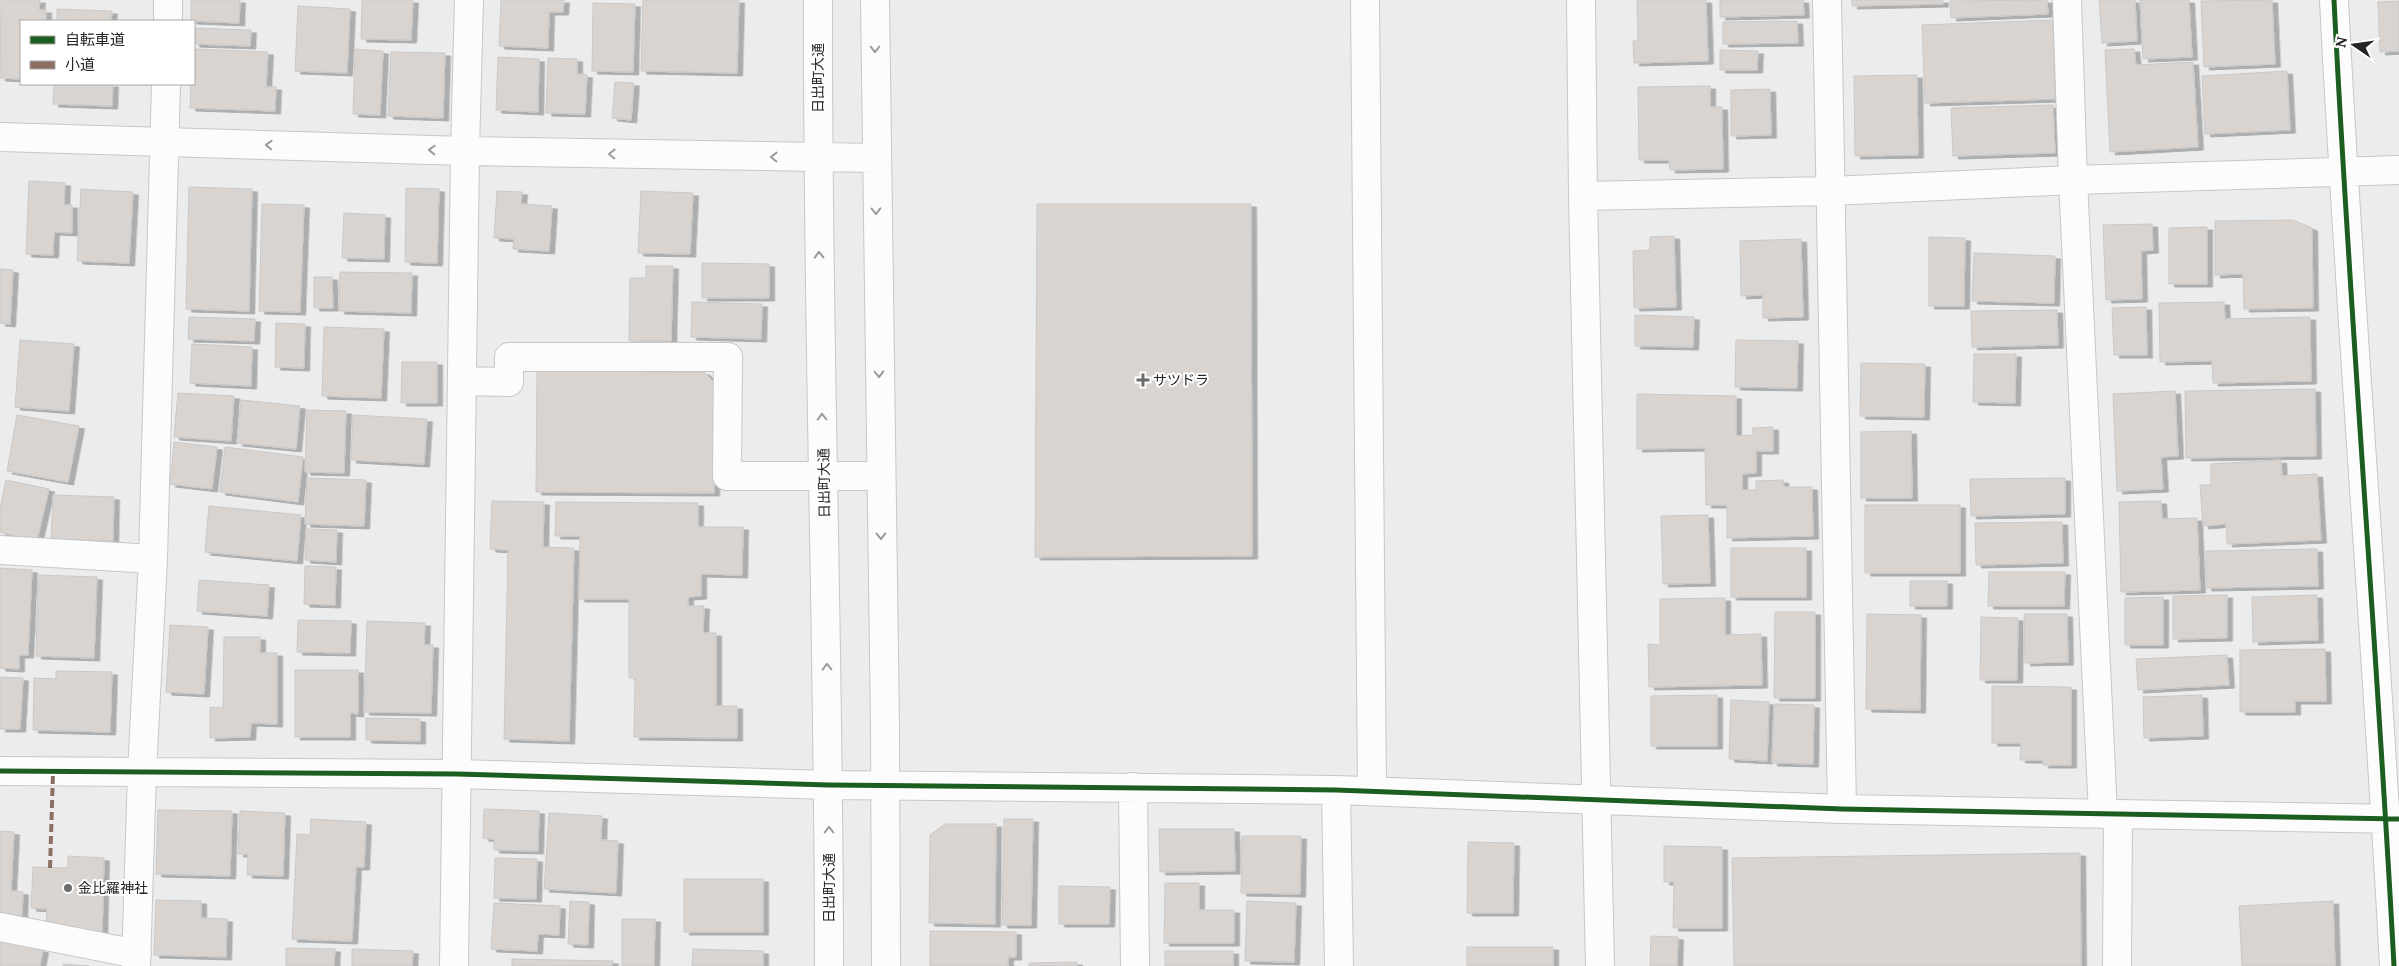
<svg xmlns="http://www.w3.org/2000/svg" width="2399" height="966" font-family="Lora,'Noto Sans JP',serif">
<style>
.building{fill:#dad4d1;stroke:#c9c9c9;filter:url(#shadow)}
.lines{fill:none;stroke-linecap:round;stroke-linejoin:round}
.minor-casing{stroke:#c7c7c8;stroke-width:30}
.minor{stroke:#fcfcfc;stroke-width:28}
.quiet{stroke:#8d6e63;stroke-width:4;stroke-dasharray:8 4;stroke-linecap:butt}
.cycleway-casing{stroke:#fff;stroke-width:8}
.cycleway{stroke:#1b5e20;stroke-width:5}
.oneway{stroke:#9b9b9c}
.poi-dot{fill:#6b6b6c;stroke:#fff;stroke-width:2}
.labels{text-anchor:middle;stroke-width:4;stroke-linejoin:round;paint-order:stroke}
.street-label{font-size:14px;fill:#252526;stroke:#fff}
.poi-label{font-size:14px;fill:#252526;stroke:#fff;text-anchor:start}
</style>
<defs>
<filter id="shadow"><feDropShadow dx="5.5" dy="3" stdDeviation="0" flood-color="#0004"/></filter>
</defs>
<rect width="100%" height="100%" fill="#ececed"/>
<!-- building -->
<path class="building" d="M 1,0 L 40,0 L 39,10 L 46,10 L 46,21 L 21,21 L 21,79 L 0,78 Z
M 191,0 L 240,0 L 239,23 L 191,21 Z
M 362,0 L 413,0 L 411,40 L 361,39 Z
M 501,0 L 564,0 L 563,12 L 549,12 L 548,48 L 499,46 Z
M 643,0 L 739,0 L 737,73 L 641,71 Z
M 1637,0 L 1706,0 L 1708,61 L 1634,63 L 1633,41 L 1638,41 Z
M 1720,0 L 1803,0 L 1804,15 L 1720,17 Z
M 1852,0 L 1943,0 L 1943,4 L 1852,6 Z
M 2047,0 L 2048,14 L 1951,18 L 1950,1 Z
M 2099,0 L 2135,0 L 2137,41 L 2102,43 Z
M 2140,0 L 2189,0 L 2192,57 L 2143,59 Z
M 2272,0 L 2275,64 L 2204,67 L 2201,1 Z
M 2399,1 L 2399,51 L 2380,52 L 2378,2 Z
M 593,3 L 635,4 L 633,72 L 592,71 Z
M 298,6 L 350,9 L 347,73 L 295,71 Z
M 57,9 L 112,11 L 111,21 L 57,21 Z
M 2053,20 L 2055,99 L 1925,103 L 1922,25 Z
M 1797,21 L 1798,43 L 1723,44 L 1723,22 Z
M 194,28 L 251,30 L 250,46 L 194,44 Z
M 194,49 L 268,52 L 266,87 L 276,87 L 275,111 L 190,108 L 191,84 L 194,84 Z
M 355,49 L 383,51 L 380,115 L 353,114 Z
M 2134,49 L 2136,65 L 2193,62 L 2198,147 L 2110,152 L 2105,50 Z
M 1720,50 L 1758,51 L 1757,70 L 1720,70 Z
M 391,52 L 445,53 L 443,118 L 388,116 Z
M 498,57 L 539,59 L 538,112 L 496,110 Z
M 548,58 L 577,59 L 577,74 L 587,75 L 585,114 L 546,113 Z
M 2287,71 L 2290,130 L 2205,134 L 2202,76 Z
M 1917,75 L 1918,155 L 1855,156 L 1854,76 Z
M 615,82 L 634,83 L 631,120 L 612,118 Z
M 54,84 L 113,84 L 112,106 L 53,104 Z
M 1710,86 L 1710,107 L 1722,107 L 1723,169 L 1670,170 L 1669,160 L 1639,160 L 1638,87 Z
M 1770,89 L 1771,135 L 1731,136 L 1731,90 Z
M 2053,105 L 2055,153 L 1953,156 L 1951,108 Z
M 29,181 L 65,183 L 64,205 L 72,205 L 72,233 L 54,232 L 53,255 L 26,254 Z
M 189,187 L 252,189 L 249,311 L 186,309 Z
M 406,188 L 439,189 L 437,263 L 405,262 Z
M 81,189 L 133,192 L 129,263 L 77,261 Z
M 497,191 L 522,192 L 521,204 L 552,206 L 549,251 L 513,249 L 514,239 L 494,238 Z
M 641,191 L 693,193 L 690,254 L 638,253 Z
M 262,204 L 304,205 L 300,312 L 259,311 Z
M 1037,204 L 1251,204 L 1252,556 L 1035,557 Z
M 344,213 L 385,215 L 384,259 L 342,258 Z
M 2293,220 L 2312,228 L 2313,308 L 2244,309 L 2243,274 L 2215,275 L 2215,221 Z
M 2152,224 L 2153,250 L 2141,251 L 2142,299 L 2106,300 L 2103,225 Z
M 2207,227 L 2207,284 L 2169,284 L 2169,228 Z
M 1674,236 L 1676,307 L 1634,308 L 1633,251 L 1650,250 L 1650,237 Z
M 1929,237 L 1965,238 L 1964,306 L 1929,306 Z
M 1801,239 L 1803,317 L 1763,318 L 1763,295 L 1741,296 L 1740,241 Z
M 1974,253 L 2055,256 L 2054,303 L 1972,301 Z
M 702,263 L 769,264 L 769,298 L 702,298 Z
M 646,266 L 673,266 L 671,341 L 629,341 L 630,278 L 646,278 Z
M 0,269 L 13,270 L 10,324 L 0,323 Z
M 340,272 L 412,273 L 411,313 L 339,311 Z
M 314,277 L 332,277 L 333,308 L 314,308 Z
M 692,302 L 762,304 L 761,339 L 691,337 Z
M 2224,302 L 2225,319 L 2310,317 L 2311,381 L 2213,383 L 2212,361 L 2160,362 L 2159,303 Z
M 2146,307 L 2147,355 L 2114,355 L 2112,308 Z
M 2057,310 L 2058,345 L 1972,347 L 1971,311 Z
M 1635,315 L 1694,317 L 1693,347 L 1635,346 Z
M 189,317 L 255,319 L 254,341 L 188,339 Z
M 276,323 L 305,324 L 304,368 L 275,367 Z
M 324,327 L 384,329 L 381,398 L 322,396 Z
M 20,340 L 74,344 L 69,411 L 15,407 Z
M 1736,340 L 1798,341 L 1797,388 L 1735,387 Z
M 192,344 L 252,347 L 251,386 L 190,383 Z
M 1974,354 L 2016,354 L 2015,403 L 1973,402 Z
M 402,362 L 437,362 L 437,403 L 401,403 Z
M 1861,363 L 1925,364 L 1924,417 L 1860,416 Z
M 537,371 L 704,372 L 715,383 L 714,493 L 536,492 Z
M 2315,389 L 2316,456 L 2186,458 L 2185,391 Z
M 2175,391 L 2178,456 L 2161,457 L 2163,489 L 2117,491 L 2113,394 Z
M 178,393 L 234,396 L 231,441 L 174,437 Z
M 1637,394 L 1736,396 L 1736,436 L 1753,435 L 1752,428 L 1773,427 L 1773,451 L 1756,451 L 1756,473 L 1742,474 L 1742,490 L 1756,490 L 1756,481 L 1783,480 L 1784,487 L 1812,487 L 1813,536 L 1727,538 L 1727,505 L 1706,505 L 1705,448 L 1637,449 Z
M 241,400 L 300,406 L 296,449 L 237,443 Z
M 307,410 L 346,411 L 344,473 L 305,472 Z
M 17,415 L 79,426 L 68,482 L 7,471 Z
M 353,415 L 427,419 L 424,464 L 351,460 Z
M 1911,431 L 1912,498 L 1861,498 L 1861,432 Z
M 174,442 L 217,447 L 212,489 L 170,484 Z
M 225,447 L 303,457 L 298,502 L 220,492 Z
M 2281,460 L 2282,476 L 2317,474 L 2321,540 L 2227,544 L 2226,524 L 2203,526 L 2200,485 L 2211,485 L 2211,464 Z
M 307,478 L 366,480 L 364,526 L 305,524 Z
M 2065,478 L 2065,514 L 1971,516 L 1970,479 Z
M 6,480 L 49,489 L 37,541 L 0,532 L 0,508 Z
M 53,495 L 114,497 L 113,541 L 51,539 Z
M 492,501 L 544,502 L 543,547 L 574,548 L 569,741 L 504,739 L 508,550 L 490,549 Z
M 2161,501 L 2162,519 L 2197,518 L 2200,590 L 2121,592 L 2119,502 Z
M 556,502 L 698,503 L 698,527 L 743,527 L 742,575 L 701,574 L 701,596 L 688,597 L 688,606 L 704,606 L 703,633 L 716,633 L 716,706 L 737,706 L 737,738 L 634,737 L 635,678 L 629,678 L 629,599 L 579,599 L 580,536 L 555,536 Z
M 1865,505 L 1960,505 L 1960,573 L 1865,573 Z
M 209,506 L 301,515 L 297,561 L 205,552 Z
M 1708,515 L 1710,583 L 1663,584 L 1661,516 Z
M 2062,522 L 2063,563 L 1976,565 L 1975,523 Z
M 306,529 L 337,530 L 336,562 L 305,560 Z
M 1731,548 L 1806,548 L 1806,597 L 1731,597 Z
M 2317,549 L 2318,586 L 2206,588 L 2206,551 Z
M 305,566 L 336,567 L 335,605 L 304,604 Z
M 0,568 L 32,570 L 28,655 L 19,655 L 19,669 L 0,668 Z
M 1989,572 L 2065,572 L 2064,606 L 1988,606 Z
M 38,575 L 97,577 L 94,658 L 36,656 Z
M 199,580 L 269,585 L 267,616 L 197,611 Z
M 1910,581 L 1947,581 L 1947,606 L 1910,606 Z
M 2227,595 L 2227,638 L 2173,639 L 2173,596 Z
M 2317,595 L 2318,640 L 2253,642 L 2252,597 Z
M 2163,597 L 2163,645 L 2125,645 L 2125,598 Z
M 1725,598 L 1725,635 L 1761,634 L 1762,685 L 1649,687 L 1648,644 L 1660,645 L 1660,599 Z
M 1775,612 L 1815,612 L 1815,698 L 1774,698 Z
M 1867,614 L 1921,615 L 1920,710 L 1866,709 Z
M 2024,614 L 2067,614 L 2068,662 L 2025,663 Z
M 1981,617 L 2018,618 L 2017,680 L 1980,680 Z
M 298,620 L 351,621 L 350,653 L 297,652 Z
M 367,621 L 425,623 L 424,645 L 433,645 L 431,713 L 364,712 Z
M 170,625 L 208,627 L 204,694 L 166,692 Z
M 224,637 L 260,637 L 260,653 L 277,653 L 277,724 L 251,723 L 250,737 L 210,738 L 210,707 L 223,708 Z
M 2325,649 L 2326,701 L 2295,701 L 2295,712 L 2240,712 L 2240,650 Z
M 2227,655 L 2229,685 L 2138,690 L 2136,659 Z
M 295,670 L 358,670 L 358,714 L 350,713 L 350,737 L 295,737 Z
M 56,671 L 112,672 L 110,732 L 33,730 L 34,678 L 56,679 Z
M 0,677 L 23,678 L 20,729 L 0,729 Z
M 1992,686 L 2071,687 L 2071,765 L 2043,765 L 2043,760 L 2020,760 L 2021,743 L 1992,743 Z
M 1717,695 L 1717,746 L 1651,746 L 1651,696 Z
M 2202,695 L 2203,736 L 2144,738 L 2143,697 Z
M 1731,700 L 1769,702 L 1767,761 L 1729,759 Z
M 1774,704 L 1814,705 L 1813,764 L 1772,763 Z
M 366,718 L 420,719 L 420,741 L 366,740 Z
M 484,809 L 539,811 L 538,851 L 494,850 L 494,839 L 483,838 Z
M 158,810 L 232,811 L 230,876 L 156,874 Z
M 240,811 L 285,813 L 283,876 L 247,875 L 248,854 L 238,854 Z
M 549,813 L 602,816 L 601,840 L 618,841 L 616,893 L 544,889 Z
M 311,819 L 366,822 L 364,867 L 356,867 L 352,941 L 292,939 L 297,834 L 310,835 Z
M 1004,819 L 1033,819 L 1031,925 L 1002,925 Z
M 945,824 L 996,824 L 995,924 L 929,923 L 930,835 Z
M 1159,829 L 1234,829 L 1235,871 L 1160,872 Z
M 0,831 L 14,832 L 11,891 L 23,892 L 22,916 L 0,915 Z
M 1242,836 L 1301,836 L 1300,894 L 1241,893 Z
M 1468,842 L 1514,843 L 1513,913 L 1467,913 Z
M 1664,846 L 1722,847 L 1722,928 L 1673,928 L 1674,882 L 1664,882 Z
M 2080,853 L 2081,966 L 1734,966 L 1732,858 Z
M 68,856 L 104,858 L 102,937 L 46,926 L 47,909 L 31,908 L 33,867 L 68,868 Z
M 495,858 L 537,859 L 536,899 L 494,898 Z
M 684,879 L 763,879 L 763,932 L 684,932 Z
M 1165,883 L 1199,883 L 1199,910 L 1234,910 L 1234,943 L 1164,943 Z
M 1059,886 L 1110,887 L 1109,924 L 1059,924 Z
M 156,900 L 201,901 L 201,918 L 227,919 L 226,957 L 154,955 Z
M 570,901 L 589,902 L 588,945 L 568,944 Z
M 1247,901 L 1296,903 L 1294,962 L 1245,961 Z
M 2333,901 L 2335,966 L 2242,966 L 2239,906 Z
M 494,903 L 560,906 L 559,935 L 538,934 L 537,951 L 491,949 Z
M 622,919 L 655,919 L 654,966 L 622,966 Z
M 930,931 L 1016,932 L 1016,957 L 1008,957 L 1008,966 L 930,966 Z
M 1651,936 L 1678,937 L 1677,966 L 1650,966 Z
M 0,939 L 43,950 L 40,966 L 0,966 Z
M 1467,947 L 1553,947 L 1553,966 L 1467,966 Z
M 286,948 L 335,949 L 334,966 L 286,966 Z
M 352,949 L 413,951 L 412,966 L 352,966 Z
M 693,949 L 763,951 L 763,966 L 692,966 Z
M 1165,951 L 1233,951 L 1233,966 L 1165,966 Z
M 512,959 L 613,961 L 612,966 L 512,966 Z
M 1077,962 L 1077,966 L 1029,966 L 1029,963 Z
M 63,964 L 90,966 L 63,966 Z"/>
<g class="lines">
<defs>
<path id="minor" d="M 818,0 C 817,322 829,644 829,966
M 875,0 L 885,726 L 886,966
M 1365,0 L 1372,791
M 1581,0 L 1583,196 L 1600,966
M 1827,0 L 1842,809
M 2067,0 L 2073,180 L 2103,814
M 2334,0 C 2350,322 2377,644 2394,966
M 168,21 L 168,0
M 0,137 L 465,151 L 875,158
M 1583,196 L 1831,191 L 2073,180 L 2399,170
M 462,381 L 509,382 L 509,357 L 728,357 L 727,476 L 880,476
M 0,550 L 153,559
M 0,771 L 457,774 L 829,785 L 1336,790 L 1842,809 L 2399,819
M 1133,787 L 1135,966
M 1336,790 L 1339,966
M 0,927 L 137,954
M 136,966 L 142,772 L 153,559 L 166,84
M 454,966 L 465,151 L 469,0
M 2117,966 L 2118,814"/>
</defs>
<!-- minor casing -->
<use href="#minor" class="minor-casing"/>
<!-- minor -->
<use href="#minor" class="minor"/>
<!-- quiet -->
<path class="quiet" d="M 50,868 L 53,773"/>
<defs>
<path id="cycleway" d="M 2334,0 C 2350,322 2377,644 2394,966
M 0,771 L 457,774 L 829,785 L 1336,790 L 1842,809 L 2399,819"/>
</defs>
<!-- cycleway casing -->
<use href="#cycleway" class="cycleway-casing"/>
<!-- cycleway -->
<use href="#cycleway" class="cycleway"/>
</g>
<!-- one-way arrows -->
<defs><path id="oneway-chevron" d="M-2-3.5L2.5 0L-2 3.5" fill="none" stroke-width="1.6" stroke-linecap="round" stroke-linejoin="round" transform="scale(1.25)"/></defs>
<g class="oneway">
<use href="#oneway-chevron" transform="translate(875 49) rotate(90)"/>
<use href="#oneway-chevron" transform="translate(269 145) rotate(-178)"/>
<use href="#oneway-chevron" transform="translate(432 150) rotate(-178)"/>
<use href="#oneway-chevron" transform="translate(612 154) rotate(-179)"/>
<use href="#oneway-chevron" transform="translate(774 157) rotate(-179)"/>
<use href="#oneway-chevron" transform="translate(876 211) rotate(89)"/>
<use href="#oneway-chevron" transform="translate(819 255) rotate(-91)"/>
<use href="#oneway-chevron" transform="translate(879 374) rotate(89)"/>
<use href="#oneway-chevron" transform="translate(822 417) rotate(-91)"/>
<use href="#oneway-chevron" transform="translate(881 536) rotate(89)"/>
<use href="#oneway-chevron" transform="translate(827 667) rotate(-91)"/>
<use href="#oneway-chevron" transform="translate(829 830) rotate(-90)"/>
</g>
<!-- markers -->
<g class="poi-dot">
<path d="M1140.5 372.5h5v5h5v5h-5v5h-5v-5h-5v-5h5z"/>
<circle cx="68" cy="888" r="5"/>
</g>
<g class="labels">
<!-- street labels -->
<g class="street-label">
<text transform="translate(818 78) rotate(-90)" y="5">日出町大通</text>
<text transform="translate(824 483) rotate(-91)" y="5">日出町大通</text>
<text transform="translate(829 888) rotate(-90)" y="5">日出町大通</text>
</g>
<!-- poi labels -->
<g class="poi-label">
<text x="1153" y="385">サツドラ</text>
<text x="78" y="893">金比羅神社</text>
</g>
</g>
<!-- legend -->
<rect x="20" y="20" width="175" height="65" fill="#ffffff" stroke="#a8a8a8"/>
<rect x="30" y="36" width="25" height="8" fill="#1b5e20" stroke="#a8a8a8"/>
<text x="65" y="45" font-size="15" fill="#252526">自転車道</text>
<rect x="30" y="61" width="25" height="8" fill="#8d6e63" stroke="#a8a8a8"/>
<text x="65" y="70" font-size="15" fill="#252526">小道</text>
<!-- north arrow -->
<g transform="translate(2354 45) rotate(283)" stroke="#ffffff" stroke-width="4" paint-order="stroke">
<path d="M0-4L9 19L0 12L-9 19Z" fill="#252526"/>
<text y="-8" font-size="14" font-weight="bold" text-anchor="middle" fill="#252526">N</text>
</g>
</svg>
